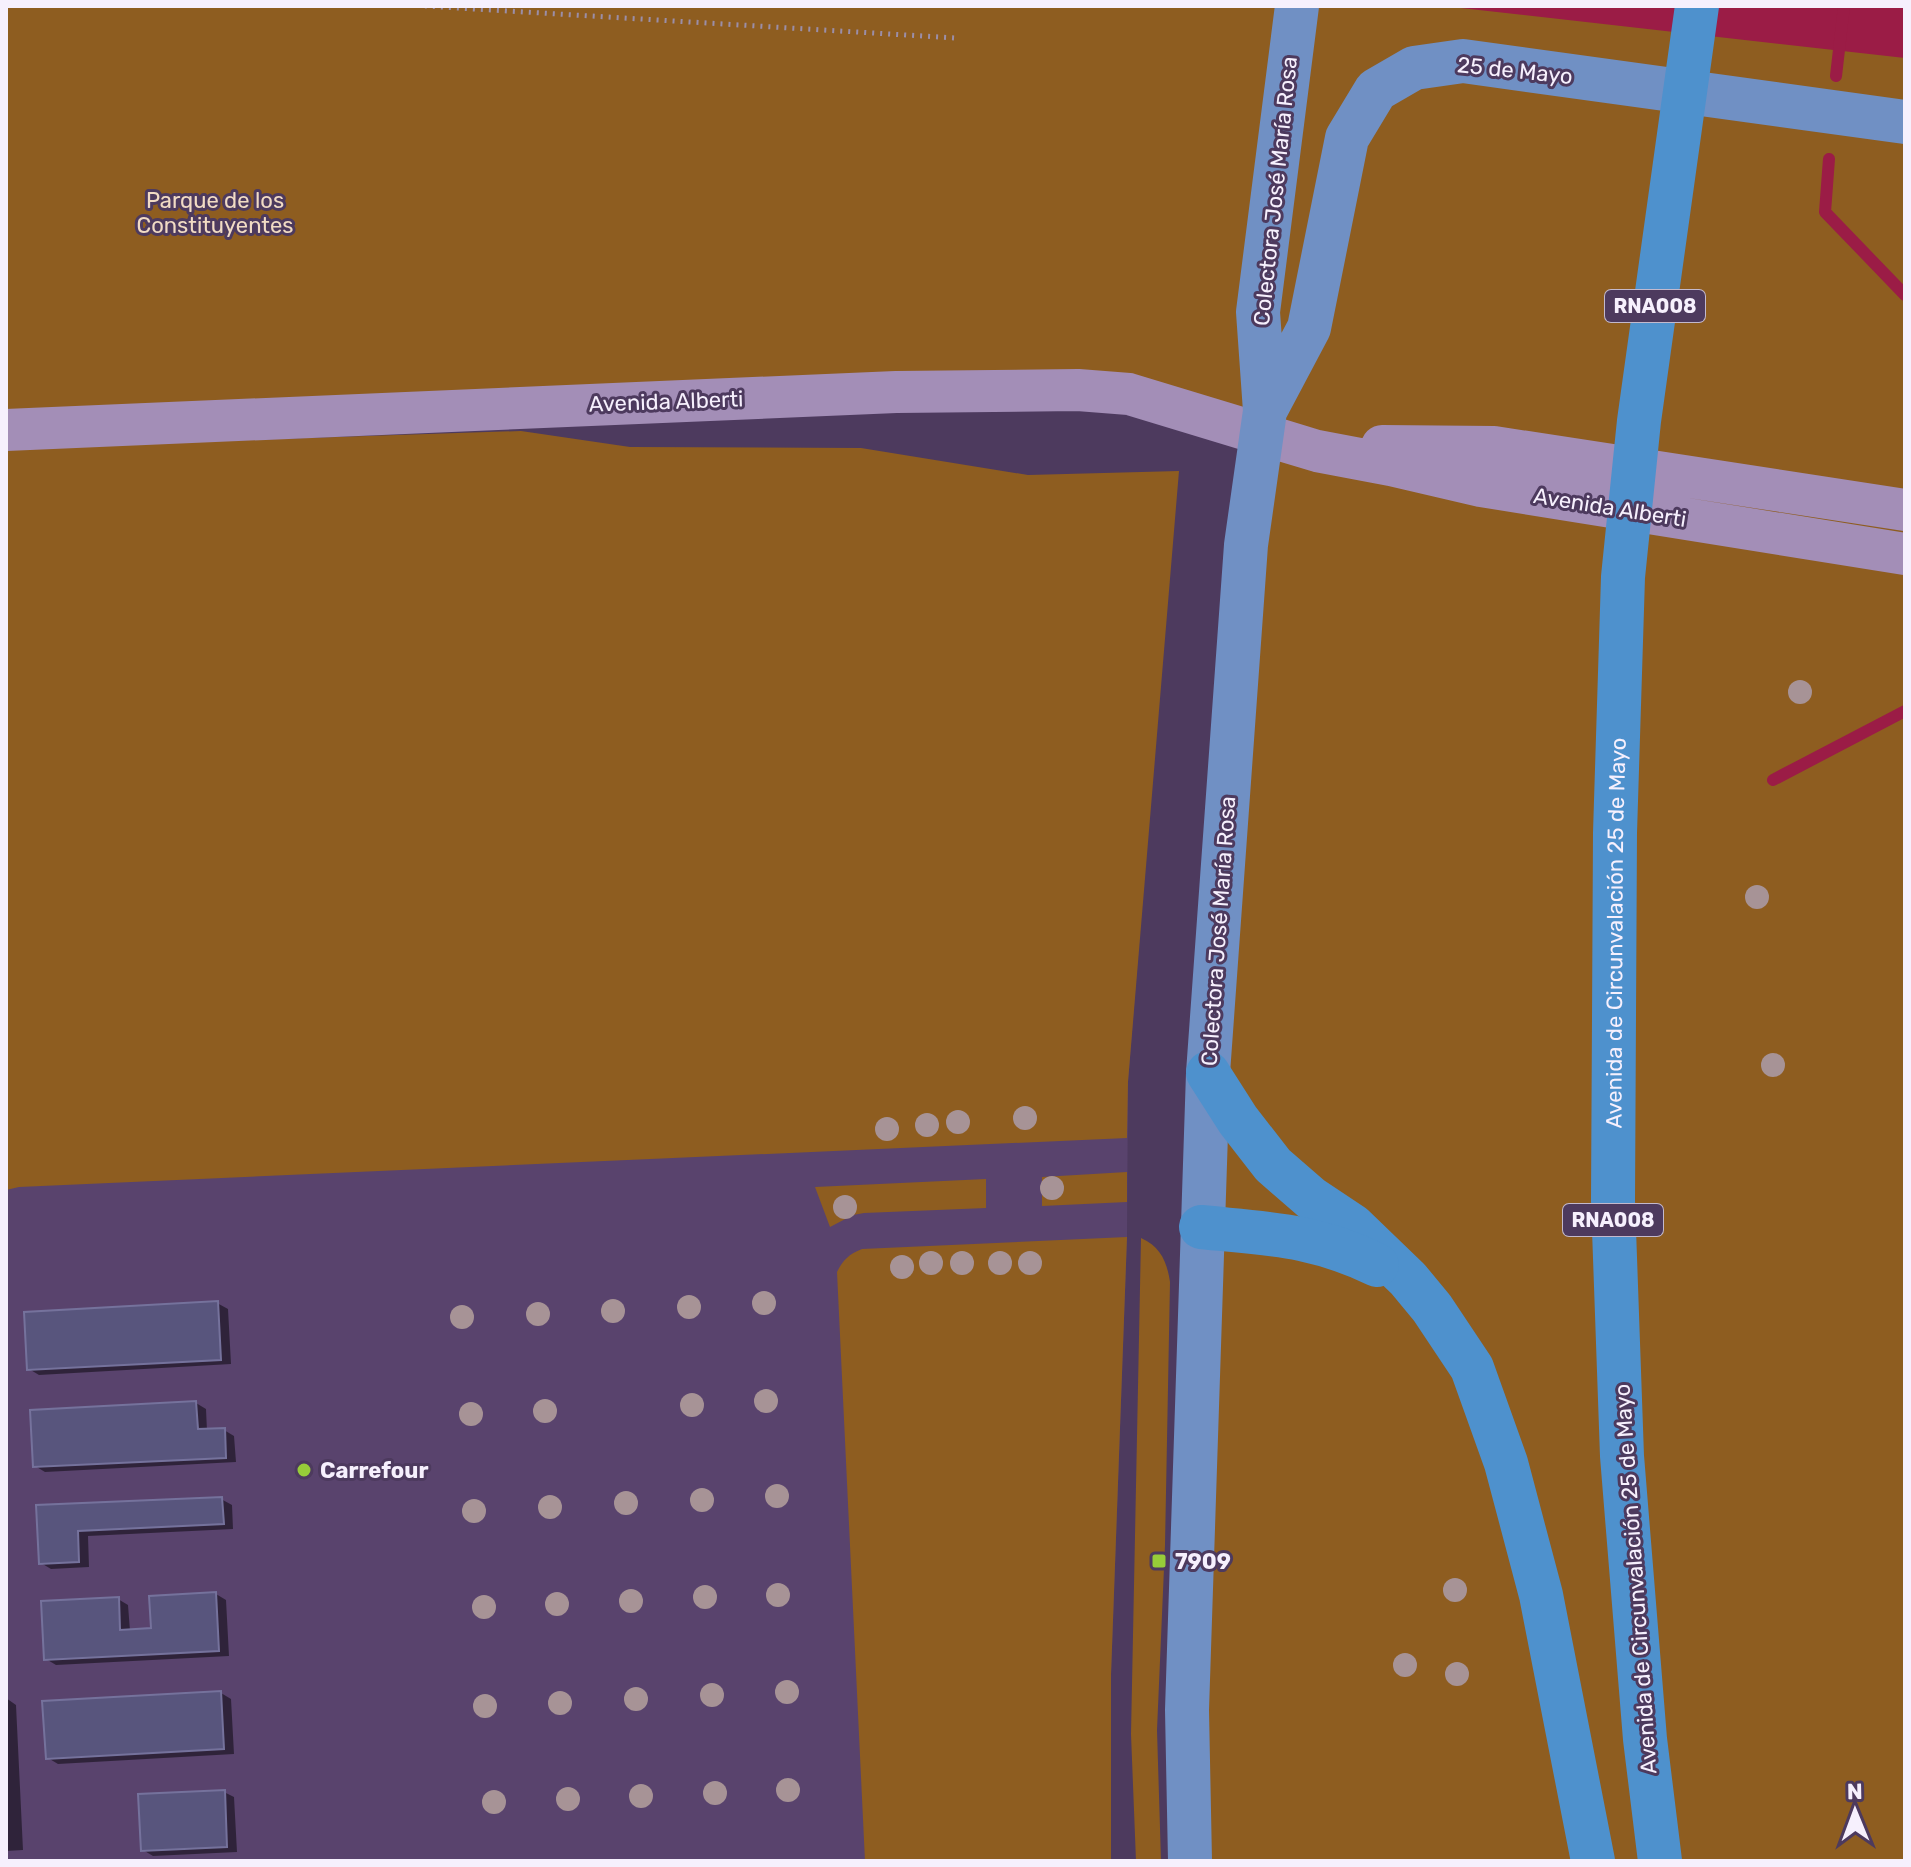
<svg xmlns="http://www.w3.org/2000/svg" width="1911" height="1867" font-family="Rubik,sans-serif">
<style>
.built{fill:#59436d}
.green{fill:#8e5d20}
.water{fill:#9b1c46}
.shadow{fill:#0007}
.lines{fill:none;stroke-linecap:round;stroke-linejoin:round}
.stream{stroke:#9b1c46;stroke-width:12}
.building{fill:#58557d;stroke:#75729c;stroke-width:2}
.path{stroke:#9b8ea8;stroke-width:5;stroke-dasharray:2 6;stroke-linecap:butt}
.minor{stroke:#a38eb7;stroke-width:42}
.major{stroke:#7090c4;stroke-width:44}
.highway{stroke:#4e91cd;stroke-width:44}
.tree{fill:#a79396}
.poi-dot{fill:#97cc39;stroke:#4d3a5e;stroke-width:3}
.labels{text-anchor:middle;stroke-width:6;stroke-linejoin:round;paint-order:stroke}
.shield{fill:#4d3a5e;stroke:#c3b9cd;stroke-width:2}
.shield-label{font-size:20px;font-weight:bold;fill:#f6f0fd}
.street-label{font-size:22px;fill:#f6f0fd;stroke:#4d3a5e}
.park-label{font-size:22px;fill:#f1dbc4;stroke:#4d3a5e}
.poi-label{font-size:22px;font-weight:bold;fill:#f6f0fd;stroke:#4d3a5e;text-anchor:start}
</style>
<rect width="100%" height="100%" fill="#4d3a5e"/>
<!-- built -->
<path class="built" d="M 1171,543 L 1128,1082 L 1127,1237 L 1111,1675 L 1111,1861 L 6,1861 L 6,601 Z"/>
<!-- green -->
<path class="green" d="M 6,6 L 1905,6 L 1905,1861 L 1190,1861 L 1260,435 L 1129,394 L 6,430 Z
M 521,431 L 630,447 L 861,448 L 1028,475 L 1179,471 L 1128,1082 L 1127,1138 L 19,1187 L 6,1190 L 6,448 Z
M 1127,1172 L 1127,1202 L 1042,1206 L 1042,1177 Z
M 986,1179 L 986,1208 L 864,1213 L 853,1215 L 830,1227 L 815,1187 Z
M 1127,1237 L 1111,1675 L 1111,1861 L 865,1861 L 837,1272 C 843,1260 849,1254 862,1249 Z
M 1141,1238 C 1161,1247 1167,1262 1170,1282 L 1165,1545 L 1157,1730 L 1161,1861 L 1136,1861 L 1131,1734 Z"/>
<!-- water -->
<path class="water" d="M 1443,6 L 1905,6 L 1905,58 Z"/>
<!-- shadow -->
<path class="shadow" d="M 217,1303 L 228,1309 L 231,1364 L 39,1375 L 29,1369 Z
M 196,1403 L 206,1409 L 207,1431 L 224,1430 L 234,1436 L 236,1462 L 45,1472 L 35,1466 Z
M 221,1499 L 232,1505 L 233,1529 L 88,1536 L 89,1567 L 51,1569 L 41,1563 L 38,1507 Z
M 216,1594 L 226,1600 L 229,1656 L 56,1665 L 46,1659 L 118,1599 L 128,1605 L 130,1631 L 153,1630 Z
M 221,1693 L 231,1699 L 234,1754 L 58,1764 L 48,1758 Z
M 6,1698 L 16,1705 L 23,1850 L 6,1851 Z
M 224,1792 L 234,1797 L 237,1852 L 153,1856 L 143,1850 Z"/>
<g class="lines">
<!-- stream -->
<path class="stream" d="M 1836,76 L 1844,6
M 1829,159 L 1825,212 L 1905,295
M 1773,780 L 1905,711"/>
</g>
<!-- building -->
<path class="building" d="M 218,1301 L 221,1360 L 27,1370 L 24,1312 Z
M 196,1401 L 198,1429 L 225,1428 L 226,1458 L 33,1467 L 30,1410 Z
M 222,1497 L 224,1524 L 78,1531 L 79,1562 L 39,1564 L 36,1505 Z
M 216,1592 L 219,1651 L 44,1660 L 41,1601 L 119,1597 L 120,1630 L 151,1628 L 149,1596 Z
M 221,1691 L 224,1749 L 46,1759 L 42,1701 Z
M 225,1790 L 227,1847 L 141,1851 L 138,1794 Z"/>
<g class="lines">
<!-- path -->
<path class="path" d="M 425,6 L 956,38"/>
<!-- minor -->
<path class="minor" d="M 6,430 L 896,392 L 1078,390 L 1129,394 L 1317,451 L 1391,465 L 1481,486 L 1905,554
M 1382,446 L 1494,447 L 1905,510"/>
<!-- major -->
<path class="major" d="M 1265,411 L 1309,328 L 1347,138 L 1376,90 L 1414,68 L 1463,61 L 1905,122
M 1190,1861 L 1187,1710 L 1208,1073 L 1246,545 L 1265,411 L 1258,312 L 1297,6"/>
<!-- highway -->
<g class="highway">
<path d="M 1208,1073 L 1238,1120 L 1273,1165 L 1311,1198 L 1353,1226 L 1408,1279 L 1432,1308 L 1472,1368 L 1506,1463 L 1541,1595 L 1593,1861"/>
<path d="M 1201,1227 C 1270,1234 1313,1234 1377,1265"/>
<path id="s1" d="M 1660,1861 L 1645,1739 L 1622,1456 L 1613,1201 L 1615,833 L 1623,577 L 1639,421 L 1697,6"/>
</g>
</g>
<!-- trees -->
<g class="tree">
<circle cx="1800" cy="692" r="12"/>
<circle cx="1757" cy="897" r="12"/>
<circle cx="1773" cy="1065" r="12"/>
<circle cx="1025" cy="1118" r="12"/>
<circle cx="958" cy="1122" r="12"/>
<circle cx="927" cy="1125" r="12"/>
<circle cx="887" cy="1129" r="12"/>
<circle cx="1052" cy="1188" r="12"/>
<circle cx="845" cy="1207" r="12"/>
<circle cx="931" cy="1263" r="12"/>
<circle cx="962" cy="1263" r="12"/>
<circle cx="1000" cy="1263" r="12"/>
<circle cx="1030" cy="1263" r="12"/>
<circle cx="902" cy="1267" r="12"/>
<circle cx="764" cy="1303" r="12"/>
<circle cx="689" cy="1307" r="12"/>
<circle cx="613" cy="1311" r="12"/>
<circle cx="538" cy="1314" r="12"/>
<circle cx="462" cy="1317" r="12"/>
<circle cx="766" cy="1401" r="12"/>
<circle cx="692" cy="1405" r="12"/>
<circle cx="545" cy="1411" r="12"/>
<circle cx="471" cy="1414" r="12"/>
<circle cx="777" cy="1496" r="12"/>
<circle cx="702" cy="1500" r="12"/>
<circle cx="626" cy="1503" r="12"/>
<circle cx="550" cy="1507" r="12"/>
<circle cx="474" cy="1511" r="12"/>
<circle cx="1455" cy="1590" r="12"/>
<circle cx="778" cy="1595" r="12"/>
<circle cx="705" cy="1597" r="12"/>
<circle cx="631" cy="1601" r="12"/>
<circle cx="557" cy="1604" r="12"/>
<circle cx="484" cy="1607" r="12"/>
<circle cx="1405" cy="1665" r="12"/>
<circle cx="1457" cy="1674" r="12"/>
<circle cx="787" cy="1692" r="12"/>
<circle cx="712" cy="1695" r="12"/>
<circle cx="636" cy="1699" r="12"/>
<circle cx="560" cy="1703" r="12"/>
<circle cx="485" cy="1706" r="12"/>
<circle cx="788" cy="1790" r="12"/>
<circle cx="715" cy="1793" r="12"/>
<circle cx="641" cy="1796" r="12"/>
<circle cx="568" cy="1799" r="12"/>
<circle cx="494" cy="1802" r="12"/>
</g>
<!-- markers -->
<g class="poi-dot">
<circle cx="304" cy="1470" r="8"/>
<rect x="1151" y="1553" width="16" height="16" rx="4"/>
</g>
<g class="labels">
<!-- shield labels -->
<g class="shield">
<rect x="1605" y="290" width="100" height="32" rx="6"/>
<rect x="1563" y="1204" width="100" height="32" rx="6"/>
</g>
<g class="shield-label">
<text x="1655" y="313">RNA008</text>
<text x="1613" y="1227">RNA008</text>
</g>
<!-- street labels -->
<g class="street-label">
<text transform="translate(1515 70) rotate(6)" y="8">25 de Mayo</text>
<text transform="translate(1275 191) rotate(-84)" y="8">Colectora José María Rosa</text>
<text transform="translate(666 401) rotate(-2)" y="8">Avenida Alberti</text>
<text transform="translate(1610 507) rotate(9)" y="8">Avenida Alberti</text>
<text transform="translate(1218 931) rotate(-86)" y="8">Colectora José María Rosa</text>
<text dy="8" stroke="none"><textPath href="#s1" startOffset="930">Avenida de Circunvalación 25 de Mayo</textPath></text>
<text transform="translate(1635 1579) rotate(-94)" y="8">Avenida de Circunvalación 25 de Mayo</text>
</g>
<!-- park labels -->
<g class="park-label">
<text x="215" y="208">Parque de los<tspan x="215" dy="25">Constituyentes</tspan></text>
</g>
<!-- poi labels -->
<g class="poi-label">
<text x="320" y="1478">Carrefour</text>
<text x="1175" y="1569">7909</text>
</g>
</g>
<!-- border -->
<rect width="1911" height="1867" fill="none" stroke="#f6f0fd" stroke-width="16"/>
<!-- north arrow -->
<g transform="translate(1855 1811) rotate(359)" stroke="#4d3a5e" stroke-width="6" paint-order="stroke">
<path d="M0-6L14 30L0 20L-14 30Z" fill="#f6f0fd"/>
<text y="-12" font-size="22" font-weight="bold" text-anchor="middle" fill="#f6f0fd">N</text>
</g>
</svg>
